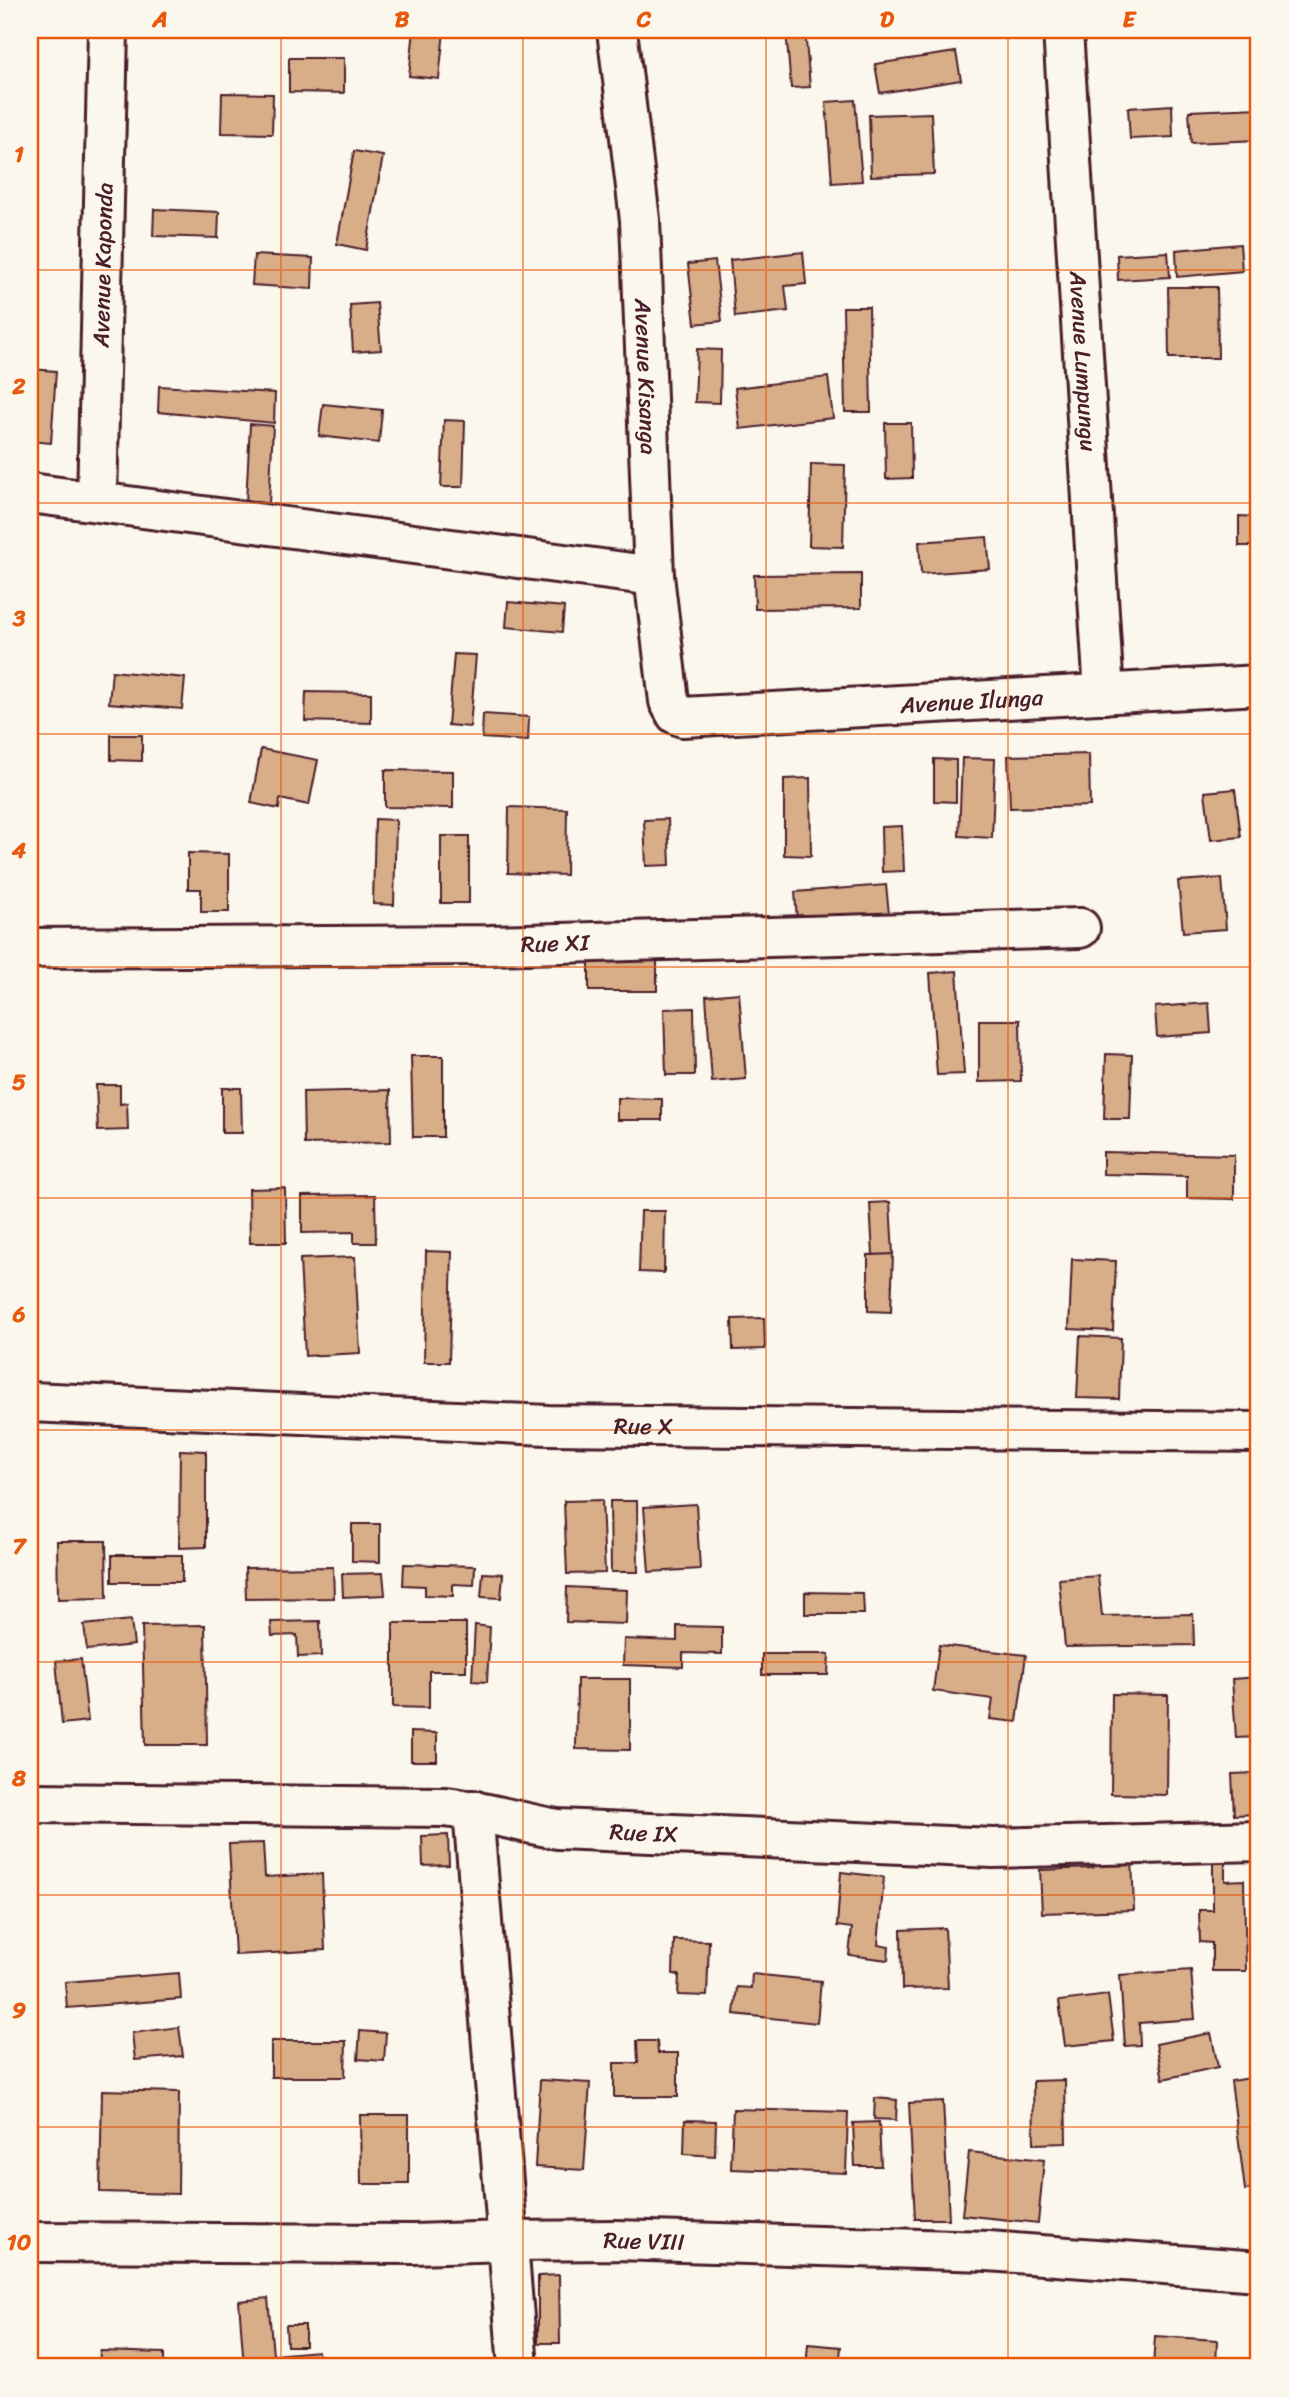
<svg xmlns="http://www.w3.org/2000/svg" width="1289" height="2397" font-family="Sriracha,sans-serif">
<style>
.building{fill:#d8ae89;stroke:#4a1f2b;stroke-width:2}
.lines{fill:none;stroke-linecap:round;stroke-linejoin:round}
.street-casing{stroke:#4a1f2b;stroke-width:44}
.street{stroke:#fbf7ec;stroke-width:38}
.grid{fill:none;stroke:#e8590c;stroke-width:2;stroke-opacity:0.55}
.labels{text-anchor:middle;stroke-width:7;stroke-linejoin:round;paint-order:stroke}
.street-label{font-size:23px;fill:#4a1f2b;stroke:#fbf7ec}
.neatline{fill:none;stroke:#e8590c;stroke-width:2.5}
.grid-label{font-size:23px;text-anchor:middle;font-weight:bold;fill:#e8590c}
</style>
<rect width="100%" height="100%" fill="#fbf7ec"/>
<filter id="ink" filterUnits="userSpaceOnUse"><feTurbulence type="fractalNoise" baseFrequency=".0143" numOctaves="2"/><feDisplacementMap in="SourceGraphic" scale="14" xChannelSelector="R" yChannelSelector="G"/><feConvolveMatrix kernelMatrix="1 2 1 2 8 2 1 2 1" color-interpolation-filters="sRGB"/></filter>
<g filter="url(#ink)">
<!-- building -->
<path class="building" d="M 414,30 L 444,31 L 439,79 L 409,76 Z
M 786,30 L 805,30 L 810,87 L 791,88 Z
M 956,52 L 961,80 L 880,93 L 875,64 Z
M 289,58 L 344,58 L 344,93 L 289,92 Z
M 222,93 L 273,94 L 272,134 L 221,133 Z
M 855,100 L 862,181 L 832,183 L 826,102 Z
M 1172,105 L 1173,137 L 1130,139 L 1128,108 Z
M 1259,108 L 1259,140 L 1191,143 L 1189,111 Z
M 931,113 L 934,174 L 871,176 L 869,115 Z
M 354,151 L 383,156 L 366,250 L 337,244 Z
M 154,209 L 219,212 L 218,238 L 153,236 Z
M 1240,244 L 1242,271 L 1177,277 L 1176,250 Z
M 803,252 L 806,284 L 785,286 L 788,311 L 735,317 L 730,260 Z
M 1168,252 L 1170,277 L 1118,280 L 1117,255 Z
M 254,255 L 313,258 L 312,289 L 252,285 Z
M 715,261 L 722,321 L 695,324 L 688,264 Z
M 1168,287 L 1217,287 L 1218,358 L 1169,358 Z
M 377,303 L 381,350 L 353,352 L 350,305 Z
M 843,307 L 869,307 L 871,412 L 845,412 Z
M 697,349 L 721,350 L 720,403 L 695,402 Z
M 30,369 L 56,371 L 51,443 L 30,441 Z
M 828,377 L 833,418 L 740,429 L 735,388 Z
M 159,386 L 275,393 L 274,423 L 158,412 Z
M 323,404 L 382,410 L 379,443 L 319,436 Z
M 444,420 L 465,421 L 463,487 L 441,487 Z
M 885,423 L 911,423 L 912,478 L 886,479 Z
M 250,424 L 273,426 L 269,504 L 246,503 Z
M 811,464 L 845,465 L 843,547 L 809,546 Z
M 1239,516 L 1259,517 L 1259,546 L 1239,546 Z
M 987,537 L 990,569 L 921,574 L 919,542 Z
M 861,574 L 861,608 L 755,609 L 754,575 Z
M 508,602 L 564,607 L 562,632 L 506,627 Z
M 454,654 L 476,655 L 470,727 L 448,725 Z
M 112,671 L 185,678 L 182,709 L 109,703 Z
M 306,692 L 371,693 L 371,723 L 305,721 Z
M 483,714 L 529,717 L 528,741 L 482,738 Z
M 111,735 L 142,735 L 142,761 L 111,760 Z
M 261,749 L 318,760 L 309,805 L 280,799 L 279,809 L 251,803 Z
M 1089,754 L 1090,806 L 1010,808 L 1008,756 Z
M 962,758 L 995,759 L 992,838 L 959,836 Z
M 934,759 L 956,760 L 956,802 L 934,801 Z
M 385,770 L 453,771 L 453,808 L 385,807 Z
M 810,778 L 811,856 L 784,855 L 784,779 Z
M 1235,789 L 1241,837 L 1211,840 L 1205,792 Z
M 509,807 L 567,809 L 566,875 L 508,873 Z
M 375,819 L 396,820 L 394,905 L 373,904 Z
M 668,819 L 670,865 L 646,866 L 644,820 Z
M 902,826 L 904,871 L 882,872 L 881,827 Z
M 441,836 L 469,836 L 469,903 L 441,903 Z
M 188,853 L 229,854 L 229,912 L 201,912 L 201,889 L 188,889 Z
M 1222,878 L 1226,929 L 1183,932 L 1178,881 Z
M 886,885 L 889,914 L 797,921 L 795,892 Z
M 589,956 L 657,956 L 657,991 L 589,991 Z
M 957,971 L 964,1074 L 937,1075 L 930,973 Z
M 1252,992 L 1259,992 L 1259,1031 L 1253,1032 Z
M 739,993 L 746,1079 L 712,1082 L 706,996 Z
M 1209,1003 L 1211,1033 L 1157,1037 L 1155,1007 Z
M 694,1008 L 695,1075 L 666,1075 L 664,1009 Z
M 979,1020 L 1020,1020 L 1021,1081 L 979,1082 Z
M 1106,1054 L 1132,1055 L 1130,1119 L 1104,1119 Z
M 30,1055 L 37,1055 L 36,1101 L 30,1101 Z
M 411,1056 L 443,1056 L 443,1137 L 413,1137 Z
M 96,1085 L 120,1085 L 120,1104 L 127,1103 L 128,1130 L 98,1131 Z
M 222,1088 L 241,1088 L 242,1133 L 222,1133 Z
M 390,1090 L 391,1142 L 304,1144 L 303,1092 Z
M 617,1098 L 662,1099 L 662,1120 L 617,1120 Z
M 1103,1152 L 1234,1155 L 1234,1199 L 1187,1198 L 1187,1176 L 1103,1174 Z
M 285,1188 L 286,1243 L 250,1243 L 249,1189 Z
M 375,1195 L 376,1243 L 354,1243 L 354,1232 L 302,1233 L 302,1196 Z
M 890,1202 L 893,1254 L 873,1255 L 870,1203 Z
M 641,1211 L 665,1211 L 664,1273 L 639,1272 Z
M 426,1251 L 452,1252 L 449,1362 L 424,1362 Z
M 893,1254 L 891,1312 L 868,1311 L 868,1255 Z
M 355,1257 L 360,1353 L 305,1356 L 300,1259 Z
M 1072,1259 L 1116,1261 L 1113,1331 L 1069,1329 Z
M 764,1318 L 765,1349 L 733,1350 L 732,1319 Z
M 1080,1336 L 1121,1338 L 1119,1399 L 1077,1398 Z
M 180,1450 L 206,1451 L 206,1547 L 179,1548 Z
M 30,1480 L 33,1481 L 32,1547 L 30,1548 Z
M 602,1500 L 605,1573 L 567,1574 L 564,1501 Z
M 610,1501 L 637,1501 L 638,1572 L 611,1572 Z
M 696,1504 L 700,1569 L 649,1572 L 644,1507 Z
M 352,1524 L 380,1524 L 380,1562 L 352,1561 Z
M 57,1541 L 106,1541 L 107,1598 L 58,1599 Z
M 112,1555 L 182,1555 L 182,1582 L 112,1582 Z
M 404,1564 L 475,1566 L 474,1585 L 453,1584 L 453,1596 L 425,1595 L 425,1586 L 403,1585 Z
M 333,1567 L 334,1598 L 246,1599 L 245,1568 Z
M 383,1573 L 385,1595 L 343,1597 L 342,1574 Z
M 483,1573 L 503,1574 L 501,1598 L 481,1597 Z
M 1098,1576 L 1102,1616 L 1193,1614 L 1194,1645 L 1065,1647 L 1059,1579 Z
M 567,1587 L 627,1590 L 626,1624 L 566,1622 Z
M 805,1592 L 863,1593 L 864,1614 L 805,1614 Z
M 131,1620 L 134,1645 L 87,1650 L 84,1625 Z
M 320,1621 L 321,1656 L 298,1657 L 297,1635 L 272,1636 L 271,1622 Z
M 393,1623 L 466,1623 L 466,1671 L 429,1671 L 429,1708 L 393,1707 Z
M 205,1625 L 207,1745 L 145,1745 L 142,1626 Z
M 475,1625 L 490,1627 L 487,1682 L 472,1681 Z
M 677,1626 L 722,1627 L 722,1654 L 683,1653 L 683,1667 L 623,1665 L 624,1639 L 677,1641 Z
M 939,1645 L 1026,1655 L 1017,1722 L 990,1719 L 993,1699 L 933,1691 Z
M 762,1654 L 829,1654 L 828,1675 L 762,1675 Z
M 81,1659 L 88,1721 L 62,1724 L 56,1661 Z
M 1259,1677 L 1259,1737 L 1236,1738 L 1232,1679 Z
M 577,1679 L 630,1679 L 630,1750 L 576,1749 Z
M 1112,1694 L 1168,1695 L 1167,1795 L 1111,1794 Z
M 411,1732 L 437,1733 L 437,1761 L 411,1761 Z
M 1259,1773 L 1259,1814 L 1234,1815 L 1232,1774 Z
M 448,1835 L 449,1865 L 423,1866 L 422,1836 Z
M 263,1843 L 265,1877 L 322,1874 L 325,1950 L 235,1955 L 229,1844 Z
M 1132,1857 L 1134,1910 L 1042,1913 L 1040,1870 L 1093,1868 L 1092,1858 Z
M 1213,1861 L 1225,1861 L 1225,1881 L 1244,1880 L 1246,1971 L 1212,1971 L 1212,1943 L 1200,1942 L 1199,1910 L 1213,1910 Z
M 841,1872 L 884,1877 L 878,1945 L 889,1947 L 888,1960 L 849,1955 L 852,1928 L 837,1926 Z
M 945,1928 L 948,1988 L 902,1989 L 901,1930 Z
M 674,1940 L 709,1941 L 707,1996 L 678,1995 L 679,1975 L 673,1974 Z
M 30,1962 L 34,1963 L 33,2000 L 30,2000 Z
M 1191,1970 L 1195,2019 L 1139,2023 L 1140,2045 L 1125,2046 L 1120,1975 Z
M 179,1973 L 181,1999 L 67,2008 L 65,1982 Z
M 752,1974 L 821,1981 L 817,2023 L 734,2014 L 737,1987 L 751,1988 Z
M 1108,1995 L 1114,2041 L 1065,2046 L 1059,2001 Z
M 179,2027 L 183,2056 L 135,2060 L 132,2033 Z
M 360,2031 L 386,2033 L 384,2061 L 358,2059 Z
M 1211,2033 L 1218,2067 L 1163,2079 L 1156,2044 Z
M 271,2041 L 346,2041 L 345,2077 L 271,2077 Z
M 637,2041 L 657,2041 L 658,2053 L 678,2053 L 678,2097 L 614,2097 L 614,2063 L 638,2063 Z
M 1257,2077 L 1259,2189 L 1245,2190 L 1231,2081 Z
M 540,2080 L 590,2083 L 584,2170 L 535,2167 Z
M 1065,2080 L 1066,2143 L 1034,2144 L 1033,2081 Z
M 102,2090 L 179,2092 L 178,2194 L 100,2192 Z
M 875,2098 L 897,2100 L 896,2120 L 874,2119 Z
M 943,2101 L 949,2219 L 915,2219 L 909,2103 Z
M 733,2109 L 848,2112 L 846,2173 L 731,2169 Z
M 360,2115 L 409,2115 L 409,2184 L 361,2184 Z
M 685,2120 L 716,2121 L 715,2156 L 684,2154 Z
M 879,2122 L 881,2166 L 855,2166 L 853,2123 Z
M 969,2152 L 1044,2160 L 1038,2223 L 962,2215 Z
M 559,2275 L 560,2343 L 538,2343 L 538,2276 Z
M 268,2298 L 273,2355 L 318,2351 L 319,2367 L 244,2367 L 239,2301 Z
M 286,2325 L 305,2325 L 305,2346 L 287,2346 Z
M 1155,2336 L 1217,2340 L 1216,2367 L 1153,2367 Z
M 808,2344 L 841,2347 L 839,2367 L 806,2367 Z
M 100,2351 L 164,2353 L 164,2367 L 99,2367 Z"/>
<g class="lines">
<defs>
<g id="street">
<path id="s1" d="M 617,30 L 640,220 L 654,576 L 669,701 L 676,714 L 683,717 L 1259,685"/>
<path id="s2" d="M 1063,30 L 1104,694"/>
<path d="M 30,493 L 654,576"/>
<path id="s3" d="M 97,501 L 108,30"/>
<path id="s4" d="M 30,948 L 490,945 L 1080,928"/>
<path id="s5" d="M 30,1402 L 548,1425 L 1259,1432"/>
<path id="s6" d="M 30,1803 L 443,1807 C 482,1810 519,1823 558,1829 L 993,1848 L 1259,1841"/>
<path d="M 473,1810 L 518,2367"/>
<path id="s7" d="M 30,2242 L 413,2244 L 508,2241 L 615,2240 L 988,2251 L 1259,2271"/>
</g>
</defs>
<!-- street casing -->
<use href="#street" class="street-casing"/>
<!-- street -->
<use href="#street" class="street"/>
</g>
</g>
<!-- grid -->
<path class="grid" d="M 281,30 L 281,2367M 523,30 L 523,2367M 766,30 L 766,2367M 1008,30 L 1008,2367M 30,270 L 1259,270M 30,503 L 1259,503M 30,734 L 1259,734M 30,967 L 1259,967M 30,1198 L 1259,1198M 30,1430 L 1259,1430M 30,1662 L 1259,1662M 30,1895 L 1259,1895M 30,2127 L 1259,2127"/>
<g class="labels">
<!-- street labels -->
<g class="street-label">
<text dy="8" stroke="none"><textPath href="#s3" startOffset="236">Avenue Kaponda</textPath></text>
<text dy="8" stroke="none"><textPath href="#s2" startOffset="332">Avenue Lumpungu</textPath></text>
<text dy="8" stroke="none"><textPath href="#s1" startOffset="348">Avenue Kisanga</textPath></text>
<text dy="8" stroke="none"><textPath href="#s1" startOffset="985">Avenue Ilunga</textPath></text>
<text dy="8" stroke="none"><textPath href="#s4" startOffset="525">Rue XI</textPath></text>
<text dy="8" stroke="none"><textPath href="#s5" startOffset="614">Rue X</textPath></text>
<text dy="8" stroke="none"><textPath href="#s6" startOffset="616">Rue IX</textPath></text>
<text dy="8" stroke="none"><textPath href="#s7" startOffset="614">Rue VIII</textPath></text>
</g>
</g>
<!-- margin -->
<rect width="1289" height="2397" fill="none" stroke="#fbf7ec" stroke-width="77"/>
<rect x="38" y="38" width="1212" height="2320" class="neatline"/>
<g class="grid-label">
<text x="160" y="27">A</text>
<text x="402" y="27">B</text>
<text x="644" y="27">C</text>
<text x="887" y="27">D</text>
<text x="1129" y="27">E</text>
<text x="19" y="162">1</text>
<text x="19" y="394">2</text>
<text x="19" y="626">3</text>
<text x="19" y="858">4</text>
<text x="19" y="1090">5</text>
<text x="19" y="1322">6</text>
<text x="19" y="1554">7</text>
<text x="19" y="1786">8</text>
<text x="19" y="2018">9</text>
<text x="19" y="2250">10</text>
</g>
</svg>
